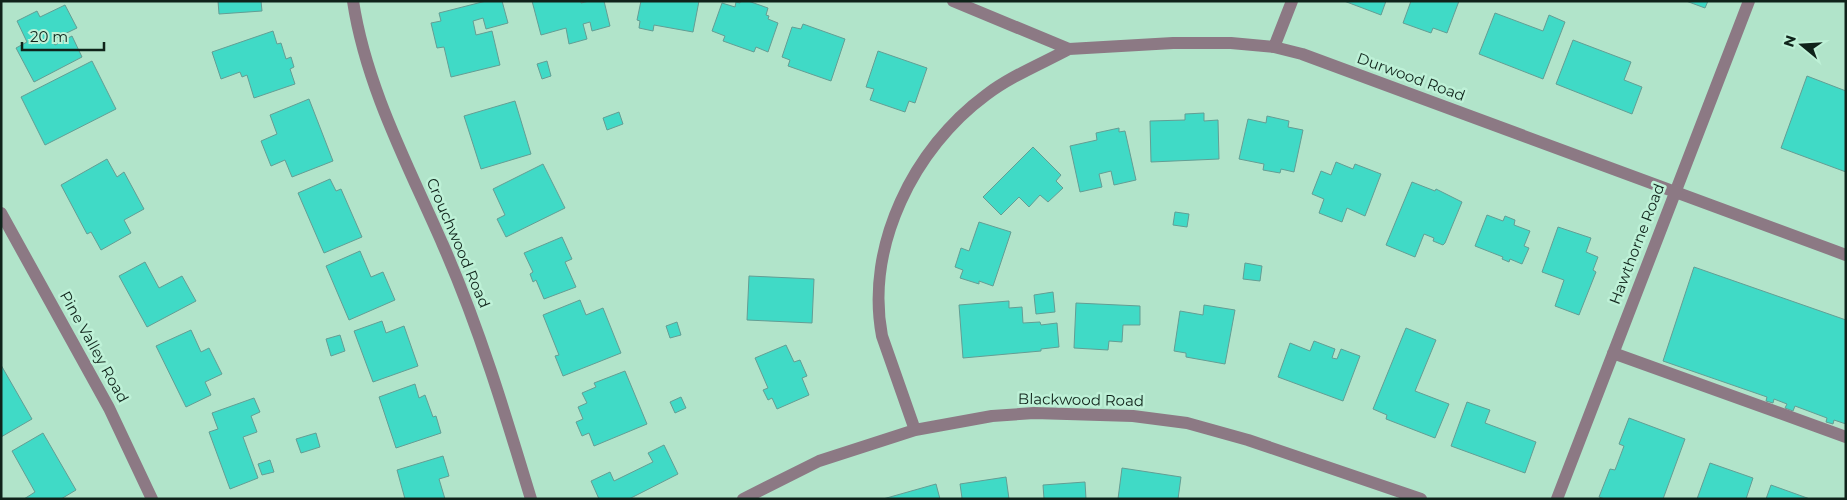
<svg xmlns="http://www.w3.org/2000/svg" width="1847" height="500" font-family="Montserrat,sans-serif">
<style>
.building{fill:#40dac6;stroke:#639e94}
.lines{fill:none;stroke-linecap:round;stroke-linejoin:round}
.minor{stroke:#8c7984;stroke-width:12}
.labels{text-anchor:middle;stroke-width:5;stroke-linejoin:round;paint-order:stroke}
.street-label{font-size:15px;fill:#0f231a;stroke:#bef1d7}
</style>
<rect width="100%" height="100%" fill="#b1e4ca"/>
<!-- building -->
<path class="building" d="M 218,1 L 261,1 L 262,11 L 219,14 Z
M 486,1 L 502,1 L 508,23 L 486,29 L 483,18 L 473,21 L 476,35 L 492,31 L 500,65 L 451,77 L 444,47 L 437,48 L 431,23 L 441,21 L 439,13 Z
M 532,1 L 581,1 L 581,3 L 589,1 L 604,1 L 610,26 L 592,31 L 590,22 L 583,24 L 587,39 L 569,44 L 566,28 L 541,35 Z
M 641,1 L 699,1 L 693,32 L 654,25 L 653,31 L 639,28 L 640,21 L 637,20 Z
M 740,1 L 748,1 L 768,8 L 766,15 L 769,16 L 768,19 L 778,23 L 768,52 L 756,47 L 754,52 L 723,41 L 725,36 L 712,31 L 722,3 L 735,7 L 736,2 L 740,3 Z
M 1344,1 L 1386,1 L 1381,15 Z
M 1411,1 L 1459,1 L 1447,33 L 1433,28 L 1431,33 L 1403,23 Z
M 1686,1 L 1708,1 L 1705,8 Z
M 65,5 L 77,28 L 52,40 L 55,45 L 72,36 L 82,57 L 34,82 L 16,48 L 27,42 L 17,21 L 37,11 L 40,17 Z
M 1495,13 L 1543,31 L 1549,15 L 1565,22 L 1543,79 L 1479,54 Z
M 803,24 L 845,39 L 831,81 L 788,66 L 790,60 L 782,57 L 792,27 L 801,29 Z
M 273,31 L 277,44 L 281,43 L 286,59 L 291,57 L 294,67 L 290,69 L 295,84 L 254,98 L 247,75 L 242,77 L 240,72 L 221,79 L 212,52 Z
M 1573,40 L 1631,62 L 1624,80 L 1642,87 L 1632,114 L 1556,84 Z
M 878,51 L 927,68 L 915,103 L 909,101 L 905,112 L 870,100 L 874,89 L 866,87 Z
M 92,61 L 116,109 L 45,145 L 21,97 Z
M 547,61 L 551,76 L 542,79 L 537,64 Z
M 1807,76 L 1846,91 L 1846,172 L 1781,148 Z
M 309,99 L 333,161 L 292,177 L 285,160 L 271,166 L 261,141 L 277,134 L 270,115 Z
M 515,101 L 531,154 L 481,169 L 464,116 Z
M 619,112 L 623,124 L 607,130 L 603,118 Z
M 1204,113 L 1204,121 L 1218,120 L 1219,159 L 1151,162 L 1150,121 L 1185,120 L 1185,114 Z
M 1267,116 L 1289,121 L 1288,127 L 1303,130 L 1294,172 L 1281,169 L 1280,173 L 1263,170 L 1264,164 L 1239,159 L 1248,119 L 1266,123 Z
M 1119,128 L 1119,132 L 1125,131 L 1136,180 L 1114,185 L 1111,171 L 1099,174 L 1102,187 L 1080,192 L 1070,146 L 1097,140 L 1096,133 Z
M 1033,147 L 1061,175 L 1056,181 L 1063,188 L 1048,202 L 1040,195 L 1029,207 L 1019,197 L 1001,215 L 983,197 Z
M 107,159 L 117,177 L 124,172 L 144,209 L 124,220 L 131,233 L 101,250 L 91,232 L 87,234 L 61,185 Z
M 1336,162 L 1353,169 L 1355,164 L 1381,174 L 1365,216 L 1347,208 L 1342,222 L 1319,213 L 1324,199 L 1312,194 L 1321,171 L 1331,175 Z
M 543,164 L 565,208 L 506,237 L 497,219 L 505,215 L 493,189 Z
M 330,179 L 336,191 L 341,189 L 362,237 L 324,253 L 298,193 Z
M 1412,182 L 1435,191 L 1436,189 L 1462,202 L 1445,243 L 1443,245 L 1433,241 L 1434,238 L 1424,234 L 1415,257 L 1386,245 Z
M 1175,212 L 1189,214 L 1187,227 L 1173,225 Z
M 1487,215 L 1503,221 L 1505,216 L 1515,220 L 1514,225 L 1530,231 L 1524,246 L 1529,248 L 1522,264 L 1510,259 L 1509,262 L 1502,259 L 1503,257 L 1475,246 Z
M 979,222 L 1011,232 L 993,286 L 979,281 L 979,284 L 960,278 L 963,270 L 955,267 L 961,248 L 969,251 Z
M 1558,227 L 1591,238 L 1586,252 L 1598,257 L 1593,270 L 1596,272 L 1579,315 L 1555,306 L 1564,280 L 1542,272 Z
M 562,237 L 572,259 L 565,262 L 576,287 L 544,299 L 536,280 L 533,282 L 530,274 L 533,272 L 524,253 Z
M 360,251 L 371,277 L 383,272 L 395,300 L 349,320 L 326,266 Z
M 145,262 L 159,288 L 182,276 L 196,301 L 147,327 L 119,276 Z
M 1245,263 L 1262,266 L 1260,281 L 1243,279 Z
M 1694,267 L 1846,320 L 1846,424 L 1834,420 L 1833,424 L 1826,422 L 1827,418 L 1795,406 L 1793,411 L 1785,408 L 1787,404 L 1774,399 L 1773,403 L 1766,401 L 1767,397 L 1663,361 Z
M 749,276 L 814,279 L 812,323 L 747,320 Z
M 1053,292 L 1055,312 L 1036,314 L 1034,295 Z
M 580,300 L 586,315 L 603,308 L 621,353 L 563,376 L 555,356 L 559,355 L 543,315 Z
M 1009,301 L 1009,308 L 1022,307 L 1023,323 L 1040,322 L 1041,325 L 1057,323 L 1059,347 L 1041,349 L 1041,351 L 963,358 L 959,305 Z
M 1076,303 L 1140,306 L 1140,325 L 1123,325 L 1122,342 L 1109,341 L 1108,350 L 1074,348 Z
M 1204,305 L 1235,310 L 1225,364 L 1186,357 L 1186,353 L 1174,351 L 1180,311 L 1203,315 Z
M 382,321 L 386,333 L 404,326 L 418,366 L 373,382 L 354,331 Z
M 677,322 L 681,335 L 670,338 L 666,326 Z
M 1406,328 L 1436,340 L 1415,391 L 1449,404 L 1435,438 L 1386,419 L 1387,415 L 1373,409 Z
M 191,330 L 201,352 L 209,348 L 222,374 L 205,382 L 211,395 L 186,407 L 156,346 Z
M 340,335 L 345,351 L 331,356 L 326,339 Z
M 1314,341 L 1335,349 L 1332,358 L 1337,359 L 1341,349 L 1360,356 L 1343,401 L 1278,377 L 1290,343 L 1310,351 Z
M 786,345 L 794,362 L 800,360 L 807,376 L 802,378 L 809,395 L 777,409 L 772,398 L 768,400 L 763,390 L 768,388 L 755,358 Z
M 1,365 L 32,419 L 1,437 Z
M 625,371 L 647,424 L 594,446 L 589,433 L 582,436 L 576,422 L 583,419 L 578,407 L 587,403 L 582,393 L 596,387 L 594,383 Z
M 415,384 L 419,398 L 425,395 L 433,417 L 436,416 L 441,433 L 396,448 L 379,397 Z
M 681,397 L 686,408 L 675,413 L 670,402 Z
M 254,398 L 260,412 L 251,416 L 257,432 L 243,437 L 258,478 L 230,489 L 209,432 L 218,429 L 212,413 Z
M 1467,402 L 1490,410 L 1485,423 L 1536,442 L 1525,473 L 1451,446 Z
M 1629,418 L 1685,439 L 1663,499 L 1605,499 L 1599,497 L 1610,469 L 1615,470 L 1624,446 L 1619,444 Z
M 43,433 L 76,490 L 61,499 L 24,499 L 35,492 L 12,451 Z
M 316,433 L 320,447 L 301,453 L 296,439 Z
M 664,445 L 678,474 L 629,499 L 599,499 L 591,481 L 610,472 L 614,481 L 653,462 L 648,453 Z
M 443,456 L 449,476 L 439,479 L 445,499 L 405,499 L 397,470 Z
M 270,460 L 274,472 L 262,475 L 258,464 Z
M 1710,463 L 1753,478 L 1746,499 L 1697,499 Z
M 1122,468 L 1181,477 L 1178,499 L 1118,499 Z
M 1006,477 L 1009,499 L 960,499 L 962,498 L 960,484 Z
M 1085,482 L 1086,499 L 1044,499 L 1043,485 Z
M 936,484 L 940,499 L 883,499 Z
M 1771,485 L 1810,499 L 1766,499 Z"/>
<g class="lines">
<!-- minor -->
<path class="minor" d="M 353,1 C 366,87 409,167 443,245 C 479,327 505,413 531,499
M 953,1 L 1069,49 L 1173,43 L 1231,43 L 1274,47 L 1302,54 L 1846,255
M 1274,47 L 1292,1
M 1,213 L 109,408 L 152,499
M 1613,353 L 1846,437
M 915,430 L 882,336 C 865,246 914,148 986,95 C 1011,76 1041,64 1069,49
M 743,499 L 819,461 L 915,430 L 992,416 L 1034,413 L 1133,416 L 1187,423 L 1248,440 L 1421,499
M 1557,499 L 1749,1"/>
</g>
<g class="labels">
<!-- street labels -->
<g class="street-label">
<text transform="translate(1411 77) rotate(20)" y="5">Durwood Road</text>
<text transform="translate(458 243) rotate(67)" y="5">Crouchwood Road</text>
<text transform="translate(1637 244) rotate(-69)" y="5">Hawthorne Road</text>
<text transform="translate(94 347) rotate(61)" y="5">Pine Valley Road</text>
<text transform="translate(1081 400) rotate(1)" y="5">Blackwood Road</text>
</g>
</g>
<!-- border -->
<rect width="1847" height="500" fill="none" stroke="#0f231a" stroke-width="5"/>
<!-- north arrow -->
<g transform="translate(1802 45) rotate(288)" stroke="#bef1d7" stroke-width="4" paint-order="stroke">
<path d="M0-4L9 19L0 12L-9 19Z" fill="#0f231a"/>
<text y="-8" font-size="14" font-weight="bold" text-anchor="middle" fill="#0f231a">N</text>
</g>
<!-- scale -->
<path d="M22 42v8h82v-8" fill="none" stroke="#0f231a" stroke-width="2.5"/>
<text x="30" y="42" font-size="15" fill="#0f231a" stroke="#bef1d7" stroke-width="4" paint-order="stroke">20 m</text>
</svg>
